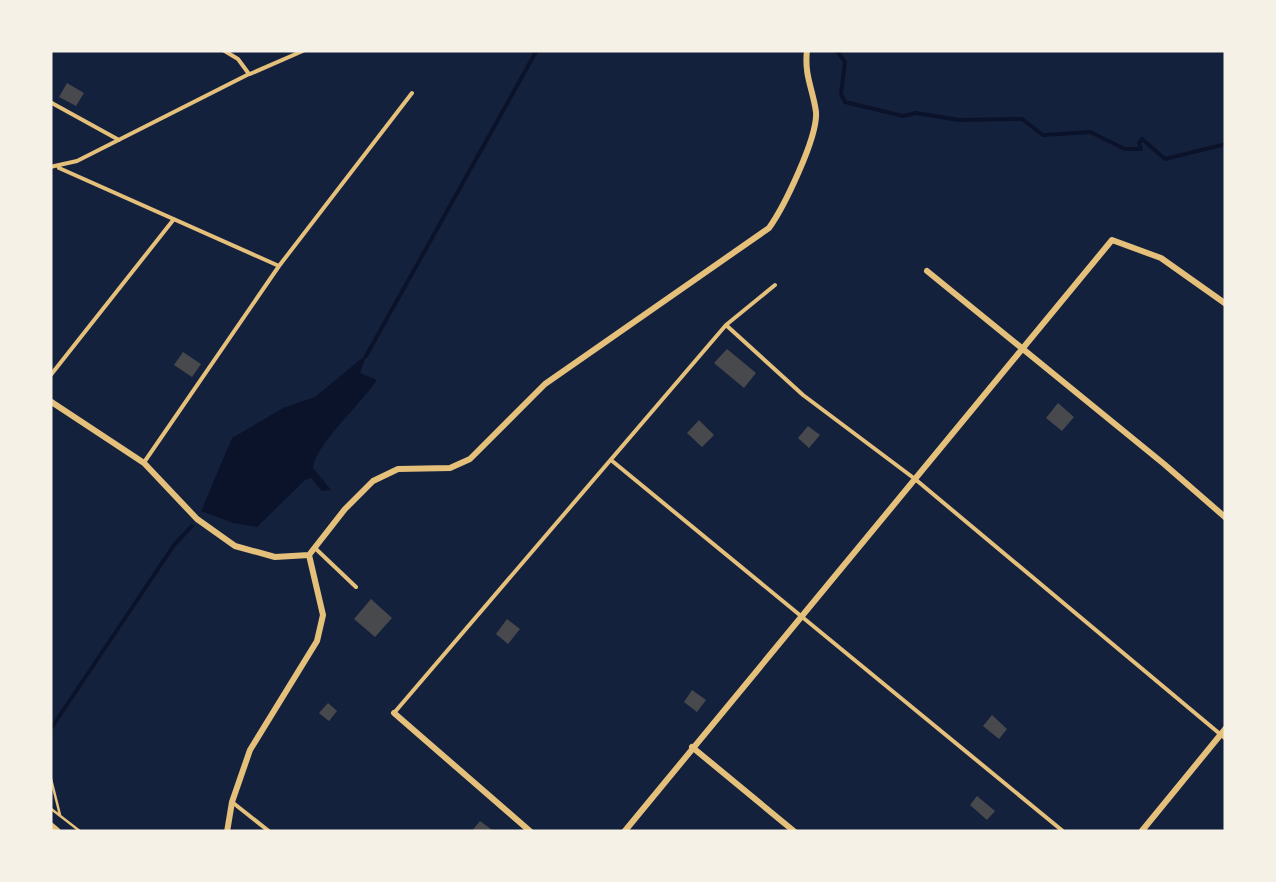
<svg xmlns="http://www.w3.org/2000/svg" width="1276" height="882" font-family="'DejaVu Sans',sans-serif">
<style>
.water{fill:#0b132b}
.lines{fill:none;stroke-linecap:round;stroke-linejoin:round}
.stream{stroke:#0b132b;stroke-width:4}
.building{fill:#48494c}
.path{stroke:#e5c07b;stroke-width:2.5}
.service{stroke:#e5c07b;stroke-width:4}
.minor{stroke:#e5c07b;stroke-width:6}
.primary{stroke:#e5c07b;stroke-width:10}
</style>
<rect width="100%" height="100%" fill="#14213d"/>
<!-- water -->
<path class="water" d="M 367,354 L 360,373 L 377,380 C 362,403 315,445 313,468 L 331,490 L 322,491 L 311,478 L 305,480 L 257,527 L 233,523 L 201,511 L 232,438 L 283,408 L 315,397 Z"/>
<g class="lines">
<!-- stream -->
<path class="stream" d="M 836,50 L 845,62 L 841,94 L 845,102 L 903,116 L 916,113 L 959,120 L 1022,119 L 1043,135 L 1090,132 L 1125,149 L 1141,149 L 1139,143 L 1142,139 L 1165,159 L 1226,144
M 366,356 L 537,50
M 50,730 L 174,545 L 192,526"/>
</g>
<!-- building -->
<path class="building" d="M 67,83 L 84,93 L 76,106 L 59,97 Z
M 727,349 L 756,373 L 744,388 L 714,363 Z
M 183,352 L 201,364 L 192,377 L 174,365 Z
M 1058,403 L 1074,417 L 1062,431 L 1046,418 Z
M 699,420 L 714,435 L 702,447 L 687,433 Z
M 808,426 L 820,435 L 809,448 L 798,438 Z
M 371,599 L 392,618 L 375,637 L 354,619 Z
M 507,619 L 520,629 L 508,644 L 496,634 Z
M 692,690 L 706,700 L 697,712 L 684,702 Z
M 328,703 L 337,711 L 329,721 L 319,713 Z
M 992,715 L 1007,729 L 999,739 L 983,726 Z
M 977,796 L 995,811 L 987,820 L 970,805 Z
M 480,821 L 495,832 L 471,832 Z"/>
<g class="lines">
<!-- path -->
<path class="path" d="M 50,775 L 60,815
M 50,808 L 81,832"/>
<!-- service -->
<path class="service" d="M 250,74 L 305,50
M 50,102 L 119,140
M 50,167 L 77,161 L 249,74 L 238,59 L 223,50
M 59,168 L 279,266
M 726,325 L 803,395 L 915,479 L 1226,739
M 50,376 L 174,219
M 611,460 L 1064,832
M 145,461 L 279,266 L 412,93
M 316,549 L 356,587
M 394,713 L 726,325 L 775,285
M 232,802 L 270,832"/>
<!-- minor -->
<path class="minor" d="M 927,271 L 1164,464 L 1226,518
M 50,401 L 144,463 L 197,519 L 235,546 L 275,557 L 309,555 L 345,509 L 373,481 L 398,469 L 450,468 L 470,459 L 545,384 L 769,228 C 784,207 818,137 816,112 C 813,89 804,76 807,50
M 394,713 L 531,832
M 692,747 L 795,832
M 227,832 L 232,802 L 250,750 L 317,641 L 323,615 L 309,555
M 624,832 L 1112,240 L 1161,258 L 1226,304
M 1141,832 L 1226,728"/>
<!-- primary -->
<path class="primary" d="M 50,827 L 56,832"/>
</g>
<!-- border -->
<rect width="1276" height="882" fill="none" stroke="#f6f1e7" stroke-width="105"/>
</svg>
